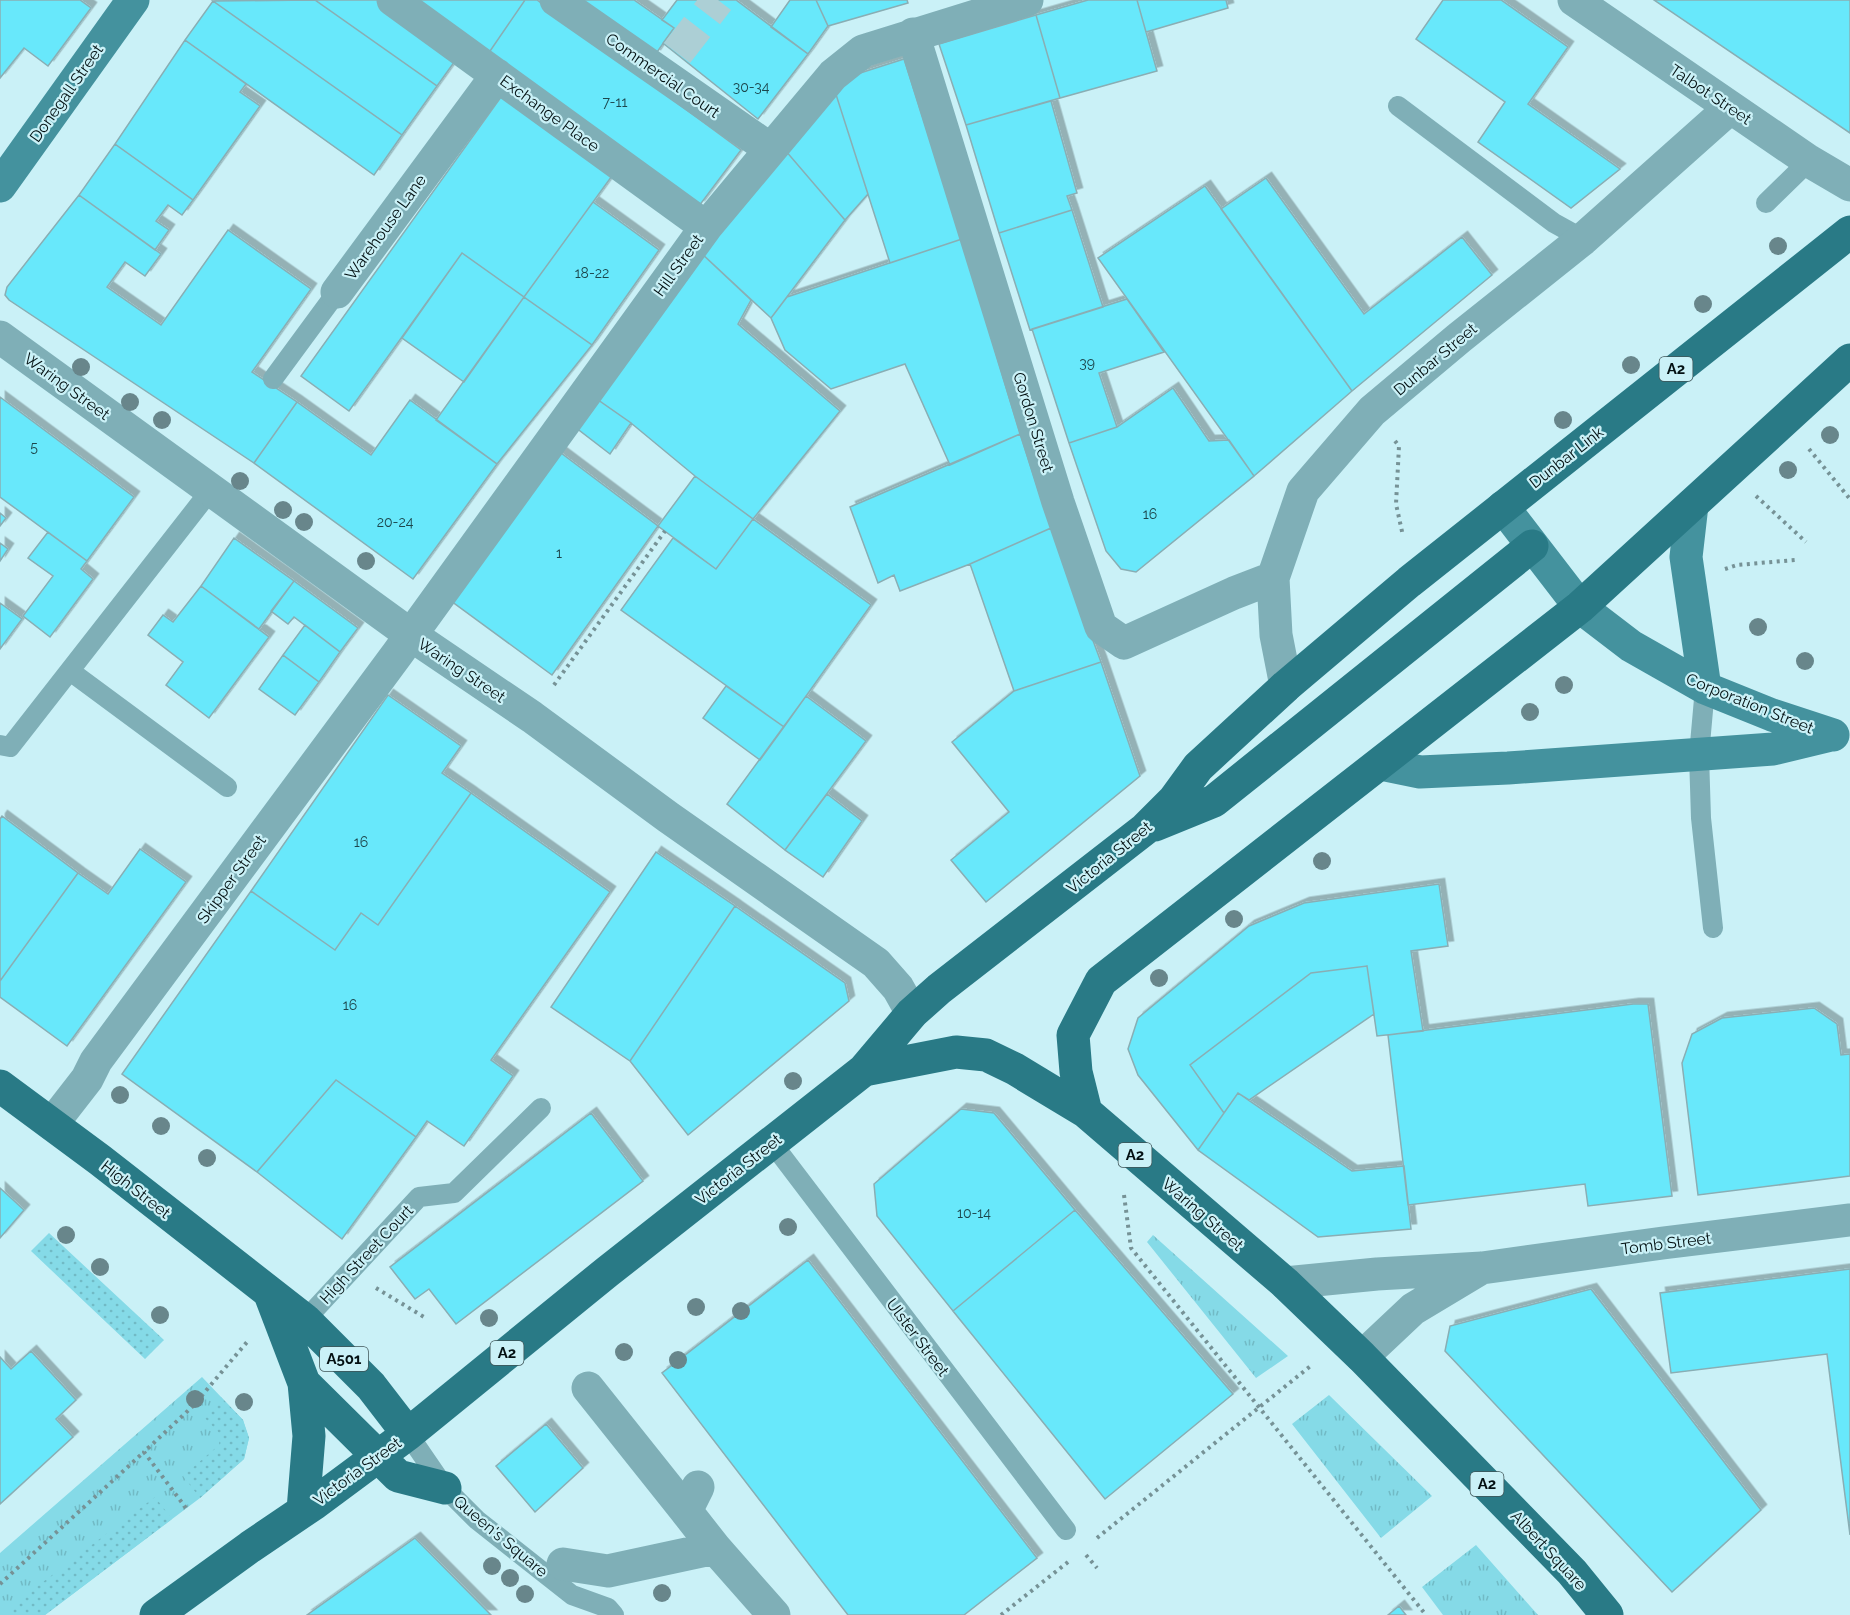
<svg xmlns="http://www.w3.org/2000/svg" width="1850" height="1615" font-family="Raleway,sans-serif">
<style>
.grass{fill:url(#grass-tufts)}
.garden{fill:url(#garden-dots)}
.building{fill:#68e8fb;stroke:#89aeb4;stroke-width:1.5;filter:url(#shadow)}
.lines{fill:none;stroke-linecap:round;stroke-linejoin:round}
.street-tunnel{stroke:#accfd5;stroke-width:33;stroke-dasharray:33 16;stroke-linecap:butt}
.path{stroke:#769296;stroke-width:4;stroke-dasharray:3 4.5;stroke-linecap:butt}
.lane{stroke:#7fafb7;stroke-width:20}
.street{stroke:#7fafb7;stroke-width:33}
.secondary{stroke:#44929e;stroke-width:33}
.primary{stroke:#297a86;stroke-width:33}
.tree{fill:#68868b}
.labels{text-anchor:middle;stroke-width:4.5;stroke-linejoin:round;paint-order:stroke}
.number-label{font-size:14px;fill:#1c464c}
.shield{fill:#caf1f7;stroke:#3f5457;stroke-width:1.5}
.shield-label{font-size:15px;font-weight:bold;fill:#031012}
.street-label{font-size:16px;fill:#031012;stroke:#caf1f7}
</style>
<defs>
<pattern id="grass-tufts" width="24" height="20" patternUnits="userSpaceOnUse" patternTransform="scale(1.5)"><rect width="24" height="20" fill="#85dae7"/><path d="M3 7l-1-3M5 7V3M7 7l1-3M15 17l-1-3M17 17v-4M19 17l1-3" fill="none" stroke="#71bac5"/></pattern>
<pattern id="garden-dots" width="8" height="8" patternUnits="userSpaceOnUse" patternTransform="scale(1.5)"><rect width="8" height="8" fill="#85dae7"/><path d="M2 2h.1M6 6h.1" fill="none" stroke="#71bac5" stroke-width="1.8" stroke-linecap="round"/></pattern>
<filter id="shadow"><feDropShadow dx="5.5" dy="-5.5" stdDeviation="0" flood-color="#0004"/></filter>
</defs>
<rect width="100%" height="100%" fill="#caf1f7"/>
<!-- grass -->
<path class="grass" d="M 1153,1235 L 1288,1356 L 1256,1378 L 1147,1242 Z
M 202,1377 L 243,1420 L 249,1438 L 244,1459 L 200,1498 L 45,1615 L 0,1615 L 0,1553 Z
M 1329,1395 L 1432,1496 L 1381,1538 L 1292,1424 Z
M 1476,1545 L 1538,1615 L 1443,1615 L 1422,1587 Z"/>
<!-- garden -->
<path class="garden" d="M 49,1233 L 164,1340 L 145,1359 L 31,1251 Z
M 221,1397 L 243,1420 L 249,1438 L 244,1459 L 200,1498 L 183,1476 L 219,1445 L 220,1434 L 203,1416 Z
M 155,1497 L 172,1519 L 45,1615 L 10,1615 L 6,1610 Z"/>
<!-- building -->
<path class="building" d="M 0,0 L 80,0 L 91,8 L 48,66 L 24,48 L 0,78 Z
M 315,0 L 385,0 L 460,54 L 437,86 Z
M 315,0 L 437,86 L 402,135 L 213,1 Z
M 411,0 L 525,0 L 488,54 Z
M 525,0 L 537,0 L 741,150 L 699,206 L 488,54 Z
M 578,0 L 634,0 L 674,28 L 655,55 Z
M 677,0 L 736,0 L 808,54 L 758,119 L 663,43 L 674,28 L 662,20 Z
M 790,0 L 816,0 L 828,26 L 808,54 L 771,27 Z
M 816,0 L 907,0 L 908,3 L 828,26 Z
M 1088,0 L 1137,0 L 1157,71 L 1060,98 L 1036,15 Z
M 1137,0 L 1226,0 L 1228,8 L 1146,32 Z
M 1443,0 L 1501,0 L 1568,47 L 1528,104 L 1620,169 L 1571,208 L 1478,142 L 1505,102 L 1416,39 Z
M 1654,0 L 1850,0 L 1850,133 Z
M 213,1 L 402,135 L 374,175 L 185,40 Z
M 1036,15 L 1060,98 L 966,125 L 939,44 Z
M 185,40 L 246,84 L 240,92 L 260,106 L 193,200 L 115,144 Z
M 904,59 L 962,239 L 890,263 L 832,82 Z
M 832,82 L 868,194 L 845,220 L 785,150 Z
M 506,90 L 617,169 L 524,297 L 462,253 L 349,411 L 301,376 Z
M 1051,101 L 1077,193 L 1067,196 L 1072,210 L 999,233 L 966,125 Z
M 115,144 L 193,200 L 182,215 L 168,205 L 156,221 L 169,230 L 155,250 L 79,195 Z
M 785,150 L 845,220 L 771,318 L 700,252 Z
M 1266,178 L 1364,314 L 1462,237 L 1492,275 L 1352,391 L 1221,209 Z
M 1205,186 L 1352,391 L 1254,476 L 1098,258 Z
M 79,195 L 161,254 L 145,276 L 125,262 L 107,287 L 161,325 L 228,230 L 311,289 L 252,372 L 297,402 L 254,463 L 9,300 L 5,295 L 7,287 Z
M 593,202 L 659,250 L 592,345 L 524,297 Z
M 1072,210 L 1103,307 L 1030,330 L 999,233 Z
M 962,239 L 1020,434 L 950,465 L 905,364 L 831,389 L 785,350 L 771,318 L 787,297 Z
M 700,252 L 751,300 L 738,324 L 840,411 L 753,519 L 695,476 L 631,423 L 594,397 Z
M 462,253 L 524,297 L 464,382 L 402,338 Z
M 524,297 L 592,345 L 497,464 L 436,420 Z
M 1127,299 L 1164,352 L 1099,373 L 1117,427 L 1069,443 L 1032,329 Z
M 1173,388 L 1209,441 L 1229,440 L 1254,476 L 1136,572 L 1121,569 L 1106,551 L 1069,443 L 1117,427 Z
M 0,397 L 134,497 L 87,561 L 0,497 Z
M 594,397 L 631,423 L 610,454 L 575,427 Z
M 410,400 L 497,464 L 413,579 L 254,463 L 297,402 L 371,455 Z
M 1020,434 L 1051,528 L 970,564 L 900,591 L 894,575 L 878,583 L 850,507 Z
M 557,450 L 658,526 L 552,675 L 447,598 Z
M 695,476 L 753,519 L 716,569 L 658,526 Z
M 0,513 L 6,518 L 0,526 Z
M 753,519 L 871,605 L 784,727 L 621,610 L 673,538 L 716,569 Z
M 1051,528 L 1101,662 L 1014,691 L 970,564 Z
M 48,532 L 87,561 L 81,569 L 93,579 L 50,637 L 23,616 L 53,576 L 28,558 Z
M 234,538 L 294,581 L 259,629 L 201,586 Z
M 0,543 L 8,549 L 0,561 Z
M 294,581 L 358,628 L 340,652 L 294,617 L 288,624 L 271,611 Z
M 201,586 L 269,637 L 209,718 L 166,685 L 183,662 L 148,635 L 163,615 L 173,622 Z
M 0,603 L 22,619 L 0,649 Z
M 305,625 L 340,652 L 319,682 L 283,655 Z
M 283,655 L 319,682 L 295,715 L 259,689 Z
M 1101,662 L 1140,776 L 986,902 L 951,860 L 1009,812 L 952,742 L 1014,691 Z
M 726,686 L 784,727 L 760,760 L 703,718 Z
M 388,695 L 461,746 L 442,773 L 471,793 L 378,925 L 361,913 L 335,950 L 251,891 Z
M 806,696 L 866,741 L 785,850 L 727,804 Z
M 471,793 L 610,892 L 491,1060 L 513,1076 L 464,1146 L 427,1121 L 416,1137 L 336,1080 L 257,1172 L 122,1074 L 251,891 L 335,950 L 361,913 L 378,925 Z
M 827,794 L 862,821 L 823,877 L 785,850 Z
M 2,816 L 78,873 L 0,981 L 0,819 Z
M 140,849 L 186,882 L 67,1046 L 0,997 L 0,981 L 78,873 L 108,894 Z
M 656,852 L 735,906 L 630,1061 L 551,1007 Z
M 1439,884 L 1448,946 L 1411,951 L 1423,1031 L 1377,1036 L 1367,966 L 1311,973 L 1190,1065 L 1224,1113 L 1198,1150 L 1138,1075 L 1128,1049 L 1138,1018 L 1249,926 L 1304,903 Z
M 735,906 L 845,983 L 849,1001 L 688,1135 L 630,1061 Z
M 1367,966 L 1374,1014 L 1249,1100 L 1238,1093 L 1224,1113 L 1190,1065 L 1311,973 Z
M 1633,1004 L 1648,1004 L 1672,1196 L 1588,1206 L 1585,1184 L 1408,1205 L 1388,1035 Z
M 1814,1008 L 1837,1024 L 1841,1055 L 1850,1054 L 1850,1176 L 1698,1195 L 1682,1063 L 1692,1034 L 1722,1018 Z
M 336,1080 L 416,1137 L 342,1239 L 257,1172 Z
M 1238,1093 L 1352,1171 L 1404,1166 L 1411,1229 L 1318,1237 L 1198,1150 Z
M 961,1109 L 994,1113 L 1075,1210 L 953,1311 L 877,1216 L 874,1184 Z
M 591,1113 L 643,1181 L 456,1324 L 429,1289 L 415,1299 L 390,1267 Z
M 0,1188 L 24,1210 L 0,1238 Z
M 1075,1210 L 1233,1394 L 1105,1499 L 953,1311 Z
M 808,1260 L 1037,1558 L 964,1615 L 848,1615 L 662,1373 Z
M 1850,1269 L 1850,1535 L 1827,1354 L 1671,1373 L 1660,1293 Z
M 1591,1289 L 1761,1510 L 1672,1592 L 1445,1351 L 1450,1326 Z
M 31,1351 L 76,1400 L 56,1419 L 73,1437 L 0,1504 L 0,1357 L 11,1369 Z
M 546,1424 L 583,1468 L 535,1512 L 496,1466 Z
M 415,1538 L 491,1615 L 307,1615 Z
M 1399,1606 L 1406,1615 L 1388,1615 Z"/>
<g class="lines">
<!-- street-tunnel -->
<path class="street-tunnel" d="M 677,53 L 718,0"/>
<!-- path -->
<path class="path" d="M 1395,441 L 1399,446 L 1396,504 L 1403,536
M 1809,449 L 1850,499
M 1756,496 L 1806,542
M 1725,569 L 1737,565 L 1795,560
M 554,685 L 665,531
M 1124,1195 L 1131,1248 L 1426,1615
M 376,1288 L 424,1317
M 186,1508 L 144,1452 L 193,1406 L 247,1342
M 1097,1538 L 1313,1364
M 1086,1555 L 1097,1568
M 0,1584 L 144,1452
M 1001,1615 L 1068,1562"/>
<!-- lane -->
<path class="lane" d="M 1398,106 L 1554,223 L 1583,239
M 1766,203 L 1809,161
M 273,379 L 337,292
M 70,671 L 227,787
M 1705,688 L 1699,755 L 1701,818 L 1713,928
M 0,745 L 10,747 L 210,491
M 772,1143 L 1066,1530
M 305,1320 L 419,1197 L 454,1193 L 541,1108
M 408,1434 L 445,1488 L 477,1520 L 572,1595 L 608,1608 L 614,1615"/>
<!-- street -->
<path class="street" d="M 393,0 L 706,227
M 556,0 L 770,149
M 1574,0 L 1809,161 L 1850,185
M 913,34 L 1058,502 L 1101,627 L 1124,643 L 1234,593 L 1273,578
M 337,292 L 497,75
M 0,337 L 411,635 L 532,717 L 668,817 L 876,963 L 898,988 L 912,1013
M 1286,686 L 1276,635 L 1273,578 L 1303,491 L 1372,411 L 1459,338 L 1583,239 L 1730,108
M 52,1124 L 87,1079 L 96,1061 L 398,653 L 706,227 L 833,75 L 863,51 L 1027,0
M 1285,1283 L 1377,1274 L 1482,1268 L 1663,1243 L 1850,1220
M 1362,1357 L 1413,1309 L 1478,1270
M 588,1388 L 686,1511
M 698,1487 L 686,1511 L 715,1548 L 774,1615
M 563,1564 L 608,1571 L 715,1548"/>
<!-- secondary -->
<path class="secondary" d="M 0,186 L 133,0
M 1692,505 L 1686,557 L 1705,688
M 1503,507 L 1580,607 L 1631,646 L 1705,688 L 1772,715 L 1833,735
M 1381,764 L 1420,772 L 1508,768 L 1773,749 L 1831,735"/>
<!-- primary -->
<path class="primary" d="M 1155,825 L 1214,801 L 1532,546
M 864,1070 L 956,1052 L 986,1055 L 1015,1069 L 1086,1112 L 1285,1283 L 1362,1357 L 1572,1572 L 1607,1615
M 0,1086 L 100,1160 L 305,1320 L 371,1386 L 408,1434
M 1086,1112 L 1076,1072 L 1073,1035 L 1101,981 L 1580,607 L 1850,360
M 270,1294 L 304,1383 L 309,1436 L 303,1510
M 304,1383 L 398,1476 L 445,1488
M 156,1615 L 250,1547 L 315,1503 L 408,1434 L 607,1272 L 864,1070 L 912,1013 L 939,989 L 1145,829 L 1174,800 L 1198,767 L 1286,686 L 1409,582 L 1850,232"/>
</g>
<!-- trees -->
<g class="tree">
<circle cx="1778" cy="246" r="9"/>
<circle cx="1703" cy="304" r="9"/>
<circle cx="1631" cy="365" r="9"/>
<circle cx="81" cy="367" r="9"/>
<circle cx="130" cy="402" r="9"/>
<circle cx="162" cy="420" r="9"/>
<circle cx="1563" cy="420" r="9"/>
<circle cx="1830" cy="435" r="9"/>
<circle cx="1788" cy="470" r="9"/>
<circle cx="240" cy="481" r="9"/>
<circle cx="283" cy="510" r="9"/>
<circle cx="304" cy="522" r="9"/>
<circle cx="366" cy="561" r="9"/>
<circle cx="1758" cy="627" r="9"/>
<circle cx="1805" cy="661" r="9"/>
<circle cx="1564" cy="685" r="9"/>
<circle cx="1530" cy="712" r="9"/>
<circle cx="1322" cy="861" r="9"/>
<circle cx="1234" cy="919" r="9"/>
<circle cx="1159" cy="978" r="9"/>
<circle cx="793" cy="1081" r="9"/>
<circle cx="120" cy="1095" r="9"/>
<circle cx="161" cy="1126" r="9"/>
<circle cx="207" cy="1158" r="9"/>
<circle cx="788" cy="1227" r="9"/>
<circle cx="66" cy="1235" r="9"/>
<circle cx="100" cy="1267" r="9"/>
<circle cx="696" cy="1307" r="9"/>
<circle cx="741" cy="1311" r="9"/>
<circle cx="160" cy="1315" r="9"/>
<circle cx="489" cy="1318" r="9"/>
<circle cx="624" cy="1352" r="9"/>
<circle cx="678" cy="1360" r="9"/>
<circle cx="195" cy="1399" r="9"/>
<circle cx="244" cy="1402" r="9"/>
<circle cx="492" cy="1566" r="9"/>
<circle cx="510" cy="1578" r="9"/>
<circle cx="662" cy="1593" r="9"/>
<circle cx="525" cy="1594" r="9"/>
</g>
<g class="labels">
<!-- number labels -->
<g class="number-label">
<text x="751" y="92">30-34</text>
<text x="615" y="107">7-11</text>
<text x="592" y="278">18-22</text>
<text x="1087" y="368">39</text>
<text x="34" y="452">5</text>
<text x="1150" y="519">16</text>
<text x="395" y="527">20-24</text>
<text x="559" y="558">1</text>
<text x="361" y="847">16</text>
<text x="350" y="1010">16</text>
<text x="974" y="1218">10-14</text>
</g>
<!-- shield labels -->
<g class="shield">
<rect x="1659.5" y="357" width="33" height="24" rx="4.5"/>
<rect x="1118.5" y="1143" width="33" height="24" rx="4.5"/>
<rect x="490.5" y="1341" width="33" height="24" rx="4.5"/>
<rect x="320" y="1347" width="48" height="24" rx="4.5"/>
<rect x="1470.5" y="1472" width="33" height="24" rx="4.5"/>
</g>
<g class="shield-label">
<text x="1676" y="374">A2</text>
<text x="1135" y="1160">A2</text>
<text x="507" y="1358">A2</text>
<text x="344" y="1364">A501</text>
<text x="1487" y="1489">A2</text>
</g>
<!-- street labels -->
<g class="street-label">
<text transform="translate(663 75) rotate(35)" y="6">Commercial Court</text>
<text transform="translate(66 93) rotate(-55)" y="6">Donegall Street</text>
<text transform="translate(1711 94) rotate(34)" y="6">Talbot Street</text>
<text transform="translate(550 113) rotate(36)" y="6">Exchange Place</text>
<text transform="translate(385 227) rotate(-54)" y="6">Warehouse Lane</text>
<text transform="translate(678 265) rotate(-54)" y="6">Hill Street</text>
<text transform="translate(1435 359) rotate(-40)" y="6">Dunbar Street</text>
<text transform="translate(67 386) rotate(36)" y="6">Waring Street</text>
<text transform="translate(1034 422) rotate(73)" y="6">Gordon Street</text>
<text transform="translate(1566 457) rotate(-38)" y="6">Dunbar Link</text>
<text transform="translate(462 670) rotate(34)" y="6">Waring Street</text>
<text transform="translate(1750 703) rotate(22)" y="6">Corporation Street</text>
<text transform="translate(1109 857) rotate(-39)" y="6">Victoria Street</text>
<text transform="translate(231 879) rotate(-54)" y="6">Skipper Street</text>
<text transform="translate(738 1169) rotate(-38)" y="6">Victoria Street</text>
<text transform="translate(136 1189) rotate(38)" y="6">High Street</text>
<text transform="translate(1203 1214) rotate(41)" y="6">Waring Street</text>
<text transform="translate(1666 1243) rotate(-7)" y="6">Tomb Street</text>
<text transform="translate(366 1254) rotate(-47)" y="6">High Street Court</text>
<text transform="translate(918 1337) rotate(53)" y="6">Ulster Street</text>
<text transform="translate(357 1471) rotate(-36)" y="6">Victoria Street</text>
<text transform="translate(501 1536) rotate(40)" y="6">Queen's Square</text>
<text transform="translate(1549 1550) rotate(47)" y="6">Albert Square</text>
</g>
</g>
</svg>
